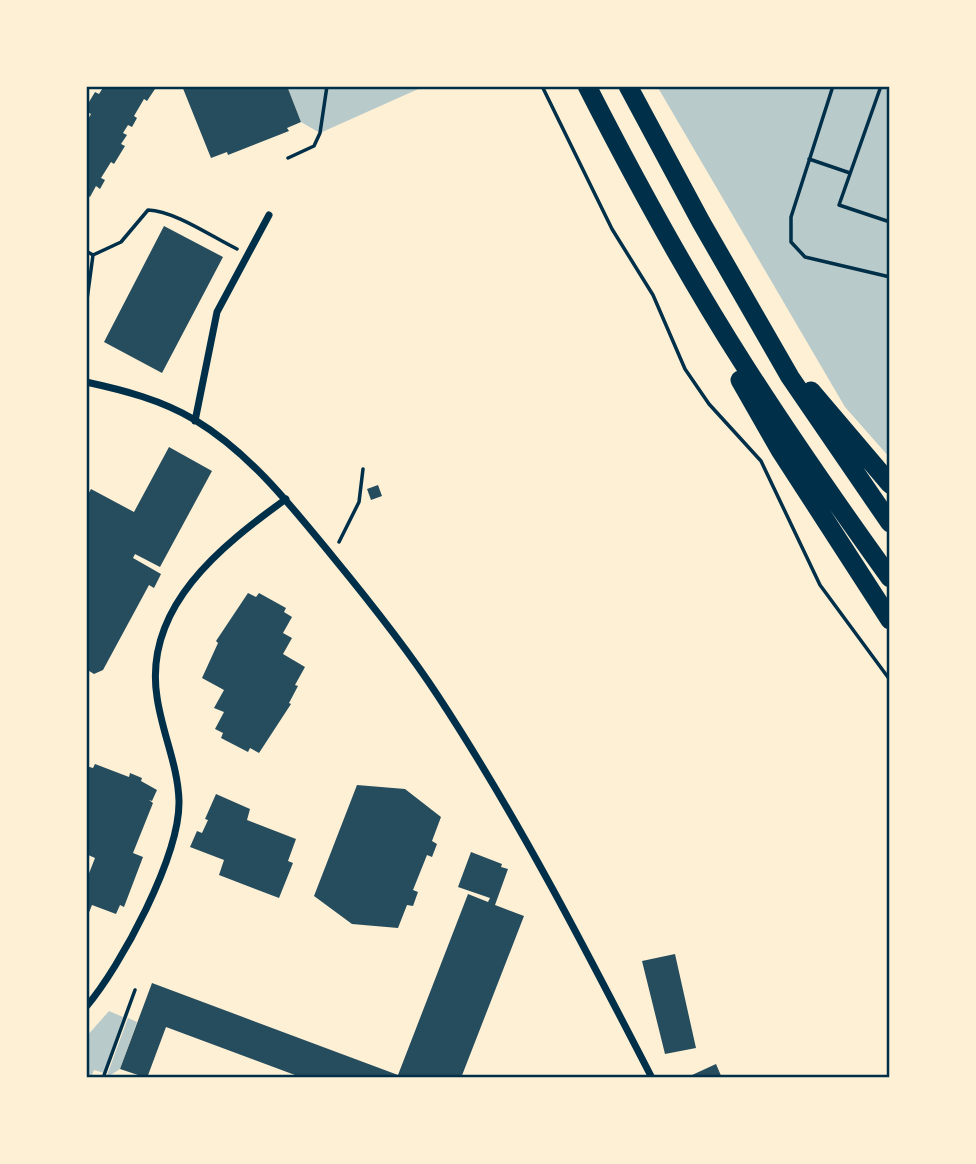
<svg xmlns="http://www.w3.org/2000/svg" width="976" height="1164" font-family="Bitter,serif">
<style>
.green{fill:#b9caca}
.building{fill:#264d5e}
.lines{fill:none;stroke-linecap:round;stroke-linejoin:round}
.path{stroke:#003049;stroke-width:3.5}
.minor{stroke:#003049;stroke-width:7}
.trunk{stroke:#003049;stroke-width:19}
.neatline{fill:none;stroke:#003049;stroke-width:2.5}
</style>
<rect width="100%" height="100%" fill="#fdf0d5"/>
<!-- green -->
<path class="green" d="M 287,86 L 425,86 L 320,133 L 301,122 Z
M 657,86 L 890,86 L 890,458 L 845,407 Z
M 109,1011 L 123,1017 L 104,1073 L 94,1070 L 91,1078 L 86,1078 L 86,1037 Z
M 128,1018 L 137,1022 L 120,1069 L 106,1078 Z"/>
<!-- building -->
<path class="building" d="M 104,86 L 157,86 L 147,101 L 144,99 L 134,116 L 137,118 L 132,127 L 128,125 L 123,133 L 127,135 L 121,144 L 125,146 L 114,164 L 111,162 L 101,178 L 105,180 L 100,189 L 96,186 L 90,197 L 86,194 L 86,123 L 91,114 L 86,111 L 86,107 L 95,92 L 99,94 Z
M 182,86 L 287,86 L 301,122 L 287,128 L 289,131 L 228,155 L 227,152 L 211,158 Z
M 164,226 L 223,257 L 162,373 L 104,342 Z
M 169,447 L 212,471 L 160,567 L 135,554 L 133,558 L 161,574 L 154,588 L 149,585 L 103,670 L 94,674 L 86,669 L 86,498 L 91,489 L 134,512 Z
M 378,485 L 382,496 L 371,500 L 367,489 Z
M 248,593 L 256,597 L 259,593 L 286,608 L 284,612 L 292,617 L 283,633 L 292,638 L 283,654 L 305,667 L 295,685 L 298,686 L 289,703 L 291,704 L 259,753 L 250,748 L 248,752 L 221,738 L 223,733 L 215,729 L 224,712 L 214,708 L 224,690 L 202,678 L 218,643 L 216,641 Z
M 95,764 L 129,777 L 130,773 L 142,778 L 141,781 L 157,790 L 152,801 L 149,800 L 153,803 L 133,853 L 143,857 L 124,907 L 120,905 L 116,914 L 92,905 L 86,920 L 86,881 L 95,858 L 86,854 L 86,766 L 93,768 Z
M 357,785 L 405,789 L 441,817 L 432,841 L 437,844 L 432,857 L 427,855 L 413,890 L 418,892 L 413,906 L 407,905 L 398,928 L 352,924 L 314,896 Z
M 216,794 L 250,809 L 247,820 L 296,839 L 288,861 L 293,863 L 279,898 L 219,875 L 224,860 L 190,847 L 197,831 L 202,833 L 208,820 L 205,819 Z
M 471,852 L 502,864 L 501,867 L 508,869 L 495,905 L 524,916 L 461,1078 L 303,1078 L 166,1027 L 147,1078 L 120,1069 L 152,983 L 398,1075 L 468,894 L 488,902 L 490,898 L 458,887 Z
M 675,954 L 696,1048 L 665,1054 L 642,961 Z
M 716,1064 L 722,1078 L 693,1078 L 692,1075 Z"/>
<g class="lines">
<!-- path -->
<path class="path" d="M 542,86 L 612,229 L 653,295 L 685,369 L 709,404 L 761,461 L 820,585 L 890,680
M 833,86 L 791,217 L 791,242 L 805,257 L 890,277
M 881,86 L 839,205 L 890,222
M 288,158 L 314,146 L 320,133 L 327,86
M 809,159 L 850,173
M 86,251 L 93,255 L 121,242 L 148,210 C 175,211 212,237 237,249
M 86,307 L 93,255
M 339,542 L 359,502 L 363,469
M 103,1078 L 135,990"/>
<!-- minor -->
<path class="minor" d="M 86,382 C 123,390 162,400 195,420 C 251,454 292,507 333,557 C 370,602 406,647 438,696 C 518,818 585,948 652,1078
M 195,421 L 217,312 L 269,215
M 86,1007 C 121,966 180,856 179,801 C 178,765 162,733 157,697 C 143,607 221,546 286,499"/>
<!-- trunk -->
<path class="trunk" d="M 587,86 C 635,180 686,274 743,363 C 790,437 839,507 890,578
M 628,86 L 701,222 L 790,377 L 890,523
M 740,380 L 780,450 L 890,620
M 811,391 L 890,484"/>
</g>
<!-- border -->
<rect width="976" height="1164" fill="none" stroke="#fdf0d5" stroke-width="175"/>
<rect x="88" y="88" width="800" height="988" class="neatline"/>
</svg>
